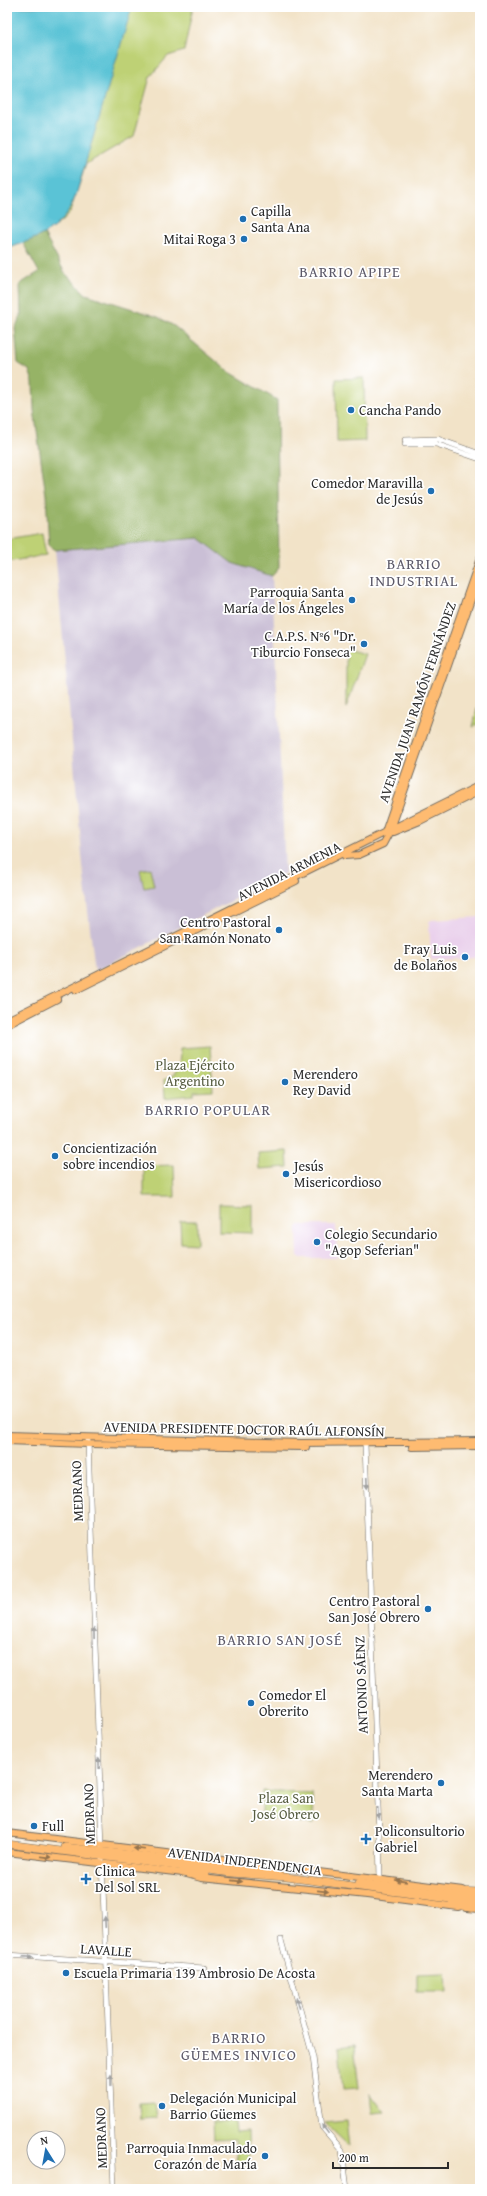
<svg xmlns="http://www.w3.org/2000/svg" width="487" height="2196" font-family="'Gentium Book Plus',serif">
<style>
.built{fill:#ead1ec}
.industrial{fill:#cabfd6}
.green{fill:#bed174;stroke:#747e50}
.forest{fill:#96b366;stroke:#606f48}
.water{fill:#5ac3d6;stroke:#427780}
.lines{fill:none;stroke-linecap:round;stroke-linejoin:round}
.minor-casing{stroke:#716b62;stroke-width:6}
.major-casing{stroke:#716b62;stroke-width:8}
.highway-casing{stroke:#716b62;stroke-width:8}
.minor{stroke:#fff;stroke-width:5}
.major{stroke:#febb71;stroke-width:6}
.highway{stroke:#febb71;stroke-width:7}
.oneway{fill:#a0a0a0}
.oneway2{fill:#94734e}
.poi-dot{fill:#1f6fb2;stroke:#fff;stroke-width:1.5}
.labels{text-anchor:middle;stroke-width:3.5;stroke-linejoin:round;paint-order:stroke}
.poi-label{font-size:14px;fill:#2b2b2b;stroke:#fff;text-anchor:start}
.street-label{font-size:14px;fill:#2b2b2b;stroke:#fff}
.park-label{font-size:14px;fill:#575d41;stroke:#fff}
.neighbourhood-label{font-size:15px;letter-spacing:1px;fill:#5c5968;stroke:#fff}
</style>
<rect width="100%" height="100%" fill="#fff"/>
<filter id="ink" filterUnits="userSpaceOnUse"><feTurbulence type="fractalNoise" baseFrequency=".025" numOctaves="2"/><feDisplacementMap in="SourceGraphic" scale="8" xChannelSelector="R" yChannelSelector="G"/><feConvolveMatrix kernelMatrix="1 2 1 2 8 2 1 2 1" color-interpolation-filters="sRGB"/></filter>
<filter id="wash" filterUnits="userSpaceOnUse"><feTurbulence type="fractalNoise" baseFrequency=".012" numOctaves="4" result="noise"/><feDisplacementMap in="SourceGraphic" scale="16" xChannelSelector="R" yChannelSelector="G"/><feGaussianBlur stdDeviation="0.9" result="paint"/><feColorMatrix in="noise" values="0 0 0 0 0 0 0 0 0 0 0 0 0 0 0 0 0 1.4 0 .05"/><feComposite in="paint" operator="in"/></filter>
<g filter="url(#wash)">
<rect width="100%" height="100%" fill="#f2e3c8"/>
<!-- built -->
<path class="built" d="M 480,917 L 480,956 L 457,959 L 457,958 L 431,959 L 429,922 L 431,920 Z
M 299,1225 L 336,1225 L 337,1258 L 301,1258 L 298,1256 L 297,1228 Z"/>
<!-- industrial -->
<path class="industrial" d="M 199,538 L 232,563 L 272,576 L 285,873 L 95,971 L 84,877 L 55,550 Z"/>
<!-- green -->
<path class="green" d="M 7,7 L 193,7 L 184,51 L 168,56 L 150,77 L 134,136 L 86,164 L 70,212 L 62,221 L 44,234 L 7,249 Z
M 364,378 L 365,441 L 337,442 L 336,379 Z
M 42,533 L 46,555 L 7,562 L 7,539 Z
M 346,649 L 365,654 L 346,708 Z
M 479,699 L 480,723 L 473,727 Z
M 150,868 L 154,886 L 144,888 L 140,870 Z
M 210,1046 L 213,1090 L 194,1091 L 194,1095 L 165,1098 L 164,1080 C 179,1077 180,1061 180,1048 Z
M 287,1151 L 288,1167 L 259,1169 L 258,1153 Z
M 174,1165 L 175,1197 L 144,1197 L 144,1166 Z
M 219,1204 L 252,1205 L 252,1233 L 219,1232 Z
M 180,1221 L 197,1221 L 197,1244 L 181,1243 Z
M 262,1791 L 313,1794 L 314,1824 L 262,1818 Z
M 446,1973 L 447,1992 L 417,1992 L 417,1974 Z
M 354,2045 L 359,2088 L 343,2089 L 339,2047 Z
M 370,2093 L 385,2113 L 372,2114 Z
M 155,2102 L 157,2118 L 140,2119 L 139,2103 Z
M 234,2121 L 235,2132 L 248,2131 L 249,2163 L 237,2163 L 235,2139 L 214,2140 L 213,2122 Z
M 346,2121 L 349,2146 L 325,2123 Z"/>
<!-- forest -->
<path class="forest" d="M 44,234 L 65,273 L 86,294 L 158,317 L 174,326 L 228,371 L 277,400 L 279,568 L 272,576 L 232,563 L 199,538 L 55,550 L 49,546 L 46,495 L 34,410 L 33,382 L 29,370 L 18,363 L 15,328 L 21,317 L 20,284 L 39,272 L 23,243 Z"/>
<!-- water -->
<path class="water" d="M 7,7 L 132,7 L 76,195 C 62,231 41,236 7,249 Z"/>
</g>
<g filter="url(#ink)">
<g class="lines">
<defs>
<path id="minor" d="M 405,440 L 438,439 L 480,454
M 405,444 L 436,444 L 480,459
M 88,1441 L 102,1848
M 365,1444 L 379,1834 L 380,1878 L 377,1881
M 102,1860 L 114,2189
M 281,1940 L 313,2057 L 322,2127 L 342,2150 L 347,2189
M 7,1955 L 204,1968"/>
<path id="major" d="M 385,832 L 480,558
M 393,832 L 420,821 L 480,791
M 345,856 L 359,855 L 383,844 L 391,829 L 480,574
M 76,990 L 296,881
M 7,1020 L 480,785
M 7,1025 L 57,999
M 7,1435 L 301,1443 L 480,1441
M 7,1441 L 88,1444 L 306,1447
M 412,1447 L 480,1446
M 7,1833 L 463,1890
M 7,1852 L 183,1873 L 201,1878 L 367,1895 L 458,1907
M 467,1908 L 480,1909"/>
<path id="highway" d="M 7,1844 L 231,1873 L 286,1877 L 480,1903
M 65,1847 L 277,1872
M 177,1853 L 192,1857
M 183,1873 L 205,1874
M 359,1883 L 480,1898
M 458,1891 L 480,1892
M 452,1904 L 472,1908"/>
</defs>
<!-- minor casing -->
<use href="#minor" class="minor-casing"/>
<!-- major casing -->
<use href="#major" class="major-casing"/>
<!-- highway casing -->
<use href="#highway" class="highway-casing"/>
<!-- minor -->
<use href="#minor" class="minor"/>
<!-- major -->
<use href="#major" class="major"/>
<!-- highway -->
<use href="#highway" class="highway"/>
</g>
<!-- one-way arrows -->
<defs><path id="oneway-solid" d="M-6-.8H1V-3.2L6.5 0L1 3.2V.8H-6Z"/></defs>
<g class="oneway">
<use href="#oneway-solid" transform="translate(367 1483) rotate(87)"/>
<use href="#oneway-solid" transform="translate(94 1633) rotate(-92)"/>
<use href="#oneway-solid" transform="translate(99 1763) rotate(-92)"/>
<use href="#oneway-solid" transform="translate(378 1813) rotate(88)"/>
<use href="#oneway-solid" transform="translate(105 1922) rotate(-93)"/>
<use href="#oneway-solid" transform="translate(28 1957) rotate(4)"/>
<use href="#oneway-solid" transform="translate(298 2003) rotate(-107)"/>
<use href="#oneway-solid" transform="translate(111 2080) rotate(-91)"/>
<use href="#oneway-solid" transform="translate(325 2129) rotate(-126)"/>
</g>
<g class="oneway2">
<use href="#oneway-solid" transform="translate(139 1849) rotate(-173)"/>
<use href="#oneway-solid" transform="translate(46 1857) rotate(7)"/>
<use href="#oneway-solid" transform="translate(237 1881) rotate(6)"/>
<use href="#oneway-solid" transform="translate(401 1881) rotate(-172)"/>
<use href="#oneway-solid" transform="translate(323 1891) rotate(6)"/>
</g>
</g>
<!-- markers -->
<g class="poi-dot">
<circle cx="243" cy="219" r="4"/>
<circle cx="244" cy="239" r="4"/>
<circle cx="351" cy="410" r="4"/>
<circle cx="431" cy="491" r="4"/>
<circle cx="352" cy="600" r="4"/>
<circle cx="364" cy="644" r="4"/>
<circle cx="279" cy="930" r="4"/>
<circle cx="465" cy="957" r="4"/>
<circle cx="285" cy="1082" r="4"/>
<circle cx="55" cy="1156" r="4"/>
<circle cx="286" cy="1174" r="4"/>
<circle cx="317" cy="1242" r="4"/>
<circle cx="428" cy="1609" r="4"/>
<circle cx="251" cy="1703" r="4"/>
<circle cx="441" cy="1783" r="4"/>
<circle cx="34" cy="1826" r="4"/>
<path d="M364 1833h4v4h4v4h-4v4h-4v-4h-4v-4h4z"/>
<path d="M84 1873h4v4h4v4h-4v4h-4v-4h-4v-4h4z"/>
<circle cx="66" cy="1973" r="4"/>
<circle cx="162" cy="2106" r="4"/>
<circle cx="265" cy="2156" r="4"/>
</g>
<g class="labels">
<!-- poi labels -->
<g class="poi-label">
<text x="251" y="216">Capilla<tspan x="251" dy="16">Santa Ana</tspan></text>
<text x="236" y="244" text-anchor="end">Mitai Roga 3</text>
<text x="359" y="415">Cancha Pando</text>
<text x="423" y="488" text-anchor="end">Comedor Maravilla<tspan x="423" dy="16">de Jesús</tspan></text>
<text x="344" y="597" text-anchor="end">Parroquia Santa<tspan x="344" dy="16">María de los Ángeles</tspan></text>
<text x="356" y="641" text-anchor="end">C.A.P.S. Nº6 "Dr.<tspan x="356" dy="16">Tiburcio Fonseca"</tspan></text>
<text x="271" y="927" text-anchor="end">Centro Pastoral<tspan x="271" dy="16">San Ramón Nonato</tspan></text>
<text x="457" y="954" text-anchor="end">Fray Luis<tspan x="457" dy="16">de Bolaños</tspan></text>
<text x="293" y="1079">Merendero<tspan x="293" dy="16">Rey David</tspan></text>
<text x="63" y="1153">Concientización<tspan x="63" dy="16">sobre incendios</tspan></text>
<text x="294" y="1171">Jesús<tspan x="294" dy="16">Misericordioso</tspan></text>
<text x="325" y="1239">Colegio Secundario<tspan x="325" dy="16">"Agop Seferian"</tspan></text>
<text x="420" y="1606" text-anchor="end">Centro Pastoral<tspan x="420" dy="16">San José Obrero</tspan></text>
<text x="259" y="1700">Comedor El<tspan x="259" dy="16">Obrerito</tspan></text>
<text x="433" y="1780" text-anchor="end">Merendero<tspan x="433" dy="16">Santa Marta</tspan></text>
<text x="42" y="1831">Full</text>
<text x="375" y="1836">Policonsultorio<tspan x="375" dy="16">Gabriel</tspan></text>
<text x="95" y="1876">Clinica<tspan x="95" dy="16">Del Sol SRL</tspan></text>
<text x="74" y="1978">Escuela Primaria 139 Ambrosio De Acosta</text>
<text x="170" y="2103">Delegación Municipal<tspan x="170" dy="16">Barrio Güemes</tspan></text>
<text x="257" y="2153" text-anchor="end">Parroquia Inmaculado<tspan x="257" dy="16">Corazón de María</tspan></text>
</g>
<!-- street labels -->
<g class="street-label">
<text transform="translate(417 702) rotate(-71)" y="5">AVENIDA JUAN RAMÓN FERNÁNDEZ</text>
<text transform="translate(289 871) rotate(-27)" y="5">AVENIDA ARMENIA</text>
<text transform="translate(244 1429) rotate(1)" y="5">AVENIDA PRESIDENTE DOCTOR RAÚL ALFONSÍN</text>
<text transform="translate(77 1491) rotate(-92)" y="5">MEDRANO</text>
<text transform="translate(361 1685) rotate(-92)" y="5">ANTONIO SÁENZ</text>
<text transform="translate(89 1814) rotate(-92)" y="5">MEDRANO</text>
<text transform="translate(245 1861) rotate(7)" y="5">AVENIDA INDEPENDENCIA</text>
<text transform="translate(106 1950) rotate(4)" y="5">LAVALLE</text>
<text transform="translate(101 2138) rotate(-92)" y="5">MEDRANO</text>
</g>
<!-- park labels -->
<g class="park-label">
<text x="195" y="1070">Plaza Ejército<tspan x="195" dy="16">Argentino</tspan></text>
<text x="286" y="1803">Plaza San<tspan x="286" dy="16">José Obrero</tspan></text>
</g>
<!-- neighbourhood labels -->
<g class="neighbourhood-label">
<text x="350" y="277">BARRIO APIPE</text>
<text x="414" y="569">BARRIO<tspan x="414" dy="17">INDUSTRIAL</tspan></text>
<text x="208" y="1115">BARRIO POPULAR</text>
<text x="280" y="1645">BARRIO SAN JOSÉ</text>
<text x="239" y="2043">BARRIO<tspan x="239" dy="17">GÜEMES INVICO</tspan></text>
</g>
</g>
<!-- margin -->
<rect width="487" height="2196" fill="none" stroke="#fff" stroke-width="24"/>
<!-- north arrow -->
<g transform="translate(46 2150) rotate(349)"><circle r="19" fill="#ffffff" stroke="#aaaaaa"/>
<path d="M0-3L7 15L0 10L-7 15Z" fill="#1f6fb2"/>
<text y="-6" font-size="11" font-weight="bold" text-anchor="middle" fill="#2b2b2b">N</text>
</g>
<!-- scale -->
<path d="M333 2162v6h115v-6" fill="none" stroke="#2b2b2b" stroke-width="2"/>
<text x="339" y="2162" font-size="12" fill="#2b2b2b" stroke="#ffffff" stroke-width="3" paint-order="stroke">200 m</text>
</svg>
